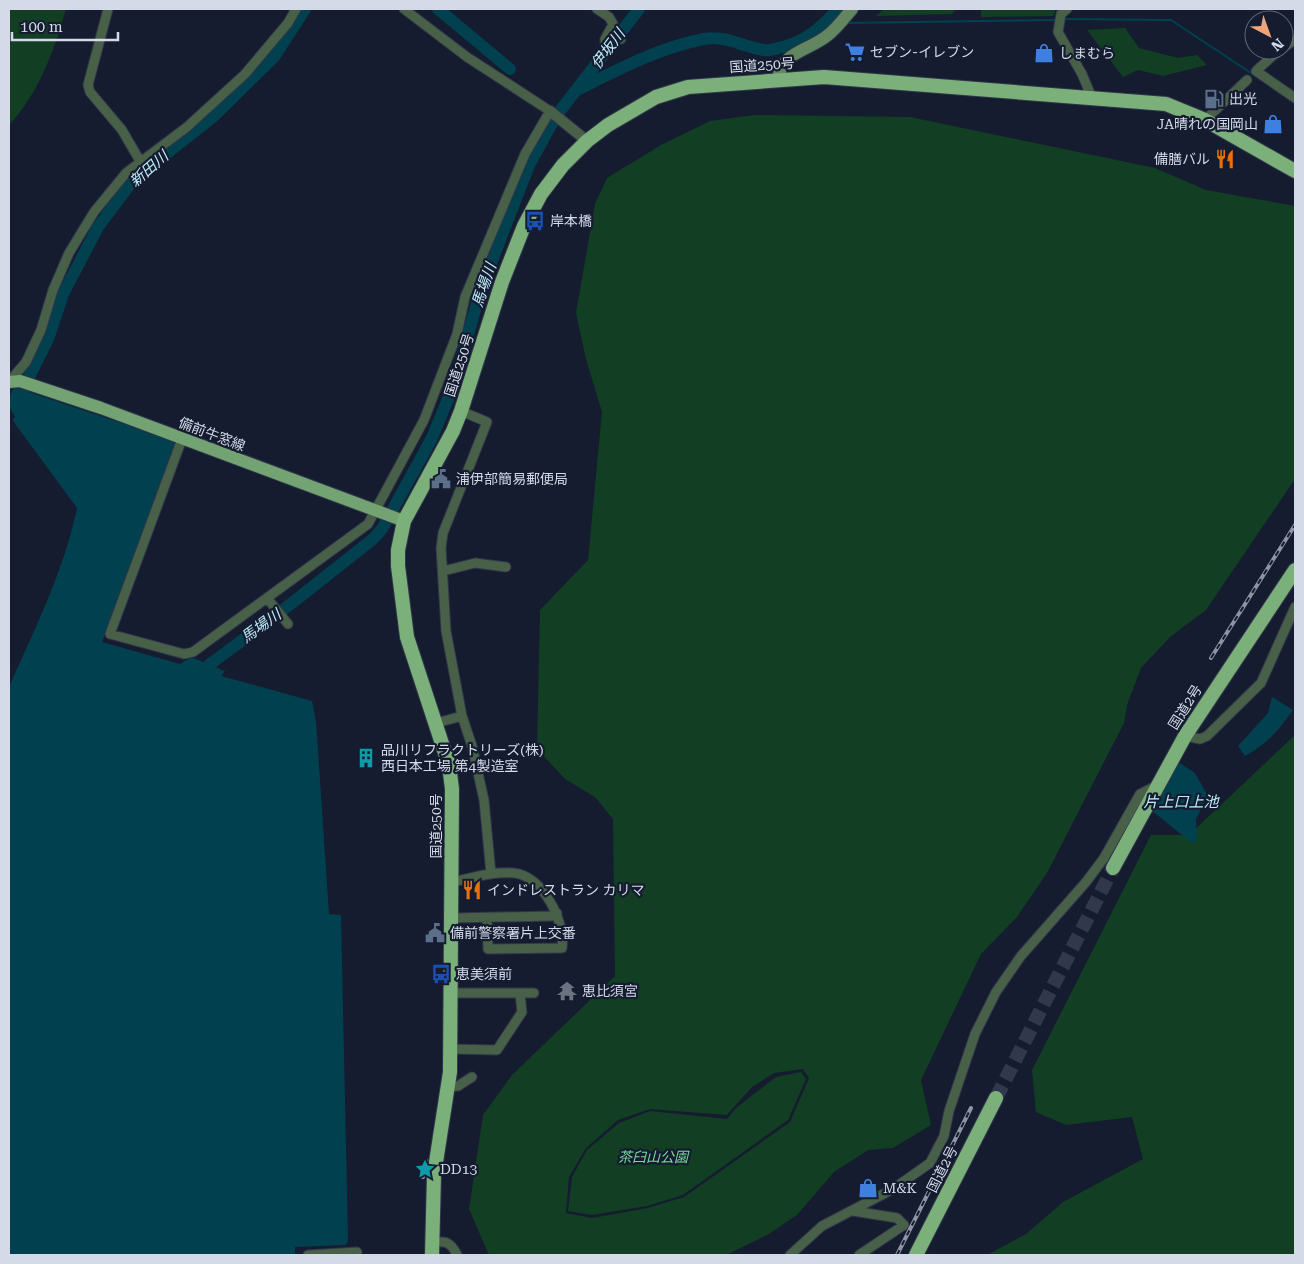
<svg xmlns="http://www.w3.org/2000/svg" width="1304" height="1264" font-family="'Roboto Serif','Noto Sans JP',serif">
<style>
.green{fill:#123e23;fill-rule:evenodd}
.water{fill:#01414f}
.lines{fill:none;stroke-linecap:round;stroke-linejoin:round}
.stream{stroke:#01414f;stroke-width:2}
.river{stroke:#01414f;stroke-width:12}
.trunk-tunnel{stroke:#32384c;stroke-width:14;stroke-dasharray:14 7;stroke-linecap:butt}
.minor-casing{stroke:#30374a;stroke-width:11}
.tertiary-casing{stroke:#30374a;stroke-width:12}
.secondary-casing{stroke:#30374a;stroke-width:14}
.primary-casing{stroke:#30374a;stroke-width:14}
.trunk-casing{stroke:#30374a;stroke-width:16}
.minor{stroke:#496048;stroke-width:9}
.tertiary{stroke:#496048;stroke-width:10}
.secondary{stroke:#618660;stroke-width:12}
.primary{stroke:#73a372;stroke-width:12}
.trunk{stroke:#7cb07a;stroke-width:14}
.rail-casing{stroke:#8e94a4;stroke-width:4}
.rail{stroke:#151c30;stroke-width:2;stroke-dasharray:5.5;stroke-linecap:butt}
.labels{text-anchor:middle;stroke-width:4.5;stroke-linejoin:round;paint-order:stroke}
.poi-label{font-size:14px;fill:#d4dae8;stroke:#151c30;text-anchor:start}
.street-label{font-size:14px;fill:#d4dae8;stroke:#151c30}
.park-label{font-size:14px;font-style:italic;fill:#77db99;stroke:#151c30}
.water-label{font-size:15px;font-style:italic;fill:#bdedfb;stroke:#151c30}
</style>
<rect width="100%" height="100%" fill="#151c30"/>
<!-- green -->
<path class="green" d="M 9,9 L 66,9 C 54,51 39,93 9,125 Z
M 884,9 L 956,9 L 952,14 L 876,16 Z
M 981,9 L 1056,9 L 1053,16 L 981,17 Z
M 1125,28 L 1139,48 L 1178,58 L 1197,55 L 1207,65 L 1163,76 L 1138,70 L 1123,77 L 1087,30 Z
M 754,115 L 910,117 L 1155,168 L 1206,190 L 1295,206 L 1295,479 L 1206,610 L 1170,637 L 1141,668 L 1127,705 L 1124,723 L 1047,873 L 1017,917 L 981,954 L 921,1080 L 931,1125 L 893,1148 L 868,1150 L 834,1172 L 797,1215 L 769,1234 L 726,1255 L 489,1255 L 469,1209 L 483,1115 L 512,1075 L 615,976 L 613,819 L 595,797 L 565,779 L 537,749 L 540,610 L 588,560 L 602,412 L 586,359 L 576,313 L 595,204 L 607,178 L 661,145 L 710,121 ZM 803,1069 L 809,1078 L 790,1122 L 684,1197 L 648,1208 L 592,1218 L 566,1213 L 569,1177 L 586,1148 L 618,1120 L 650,1109 L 727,1115 L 751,1088 L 774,1073 Z
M 1295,735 L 1295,1255 L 987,1255 L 1026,1234 L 1063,1202 L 1143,1159 L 1132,1117 L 1066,1125 L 1036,1112 L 1032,1070 L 1151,835 L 1189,835 Z
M 801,1072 L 806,1079 L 788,1120 L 683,1195 L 647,1206 L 592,1215 L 568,1211 L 572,1177 L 587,1150 L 619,1123 L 650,1111 L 727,1119 L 736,1108 L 776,1077 Z"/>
<!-- water -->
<path class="water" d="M 14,387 L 178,442 L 102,642 L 180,664 L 191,657 L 225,671 L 221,676 L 312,701 L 316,721 L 329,914 L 341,915 L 348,1240 L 346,1245 L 295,1247 L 295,1255 L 9,1255 L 9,687 C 35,628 64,571 77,508 L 13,421 L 15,416 C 7,405 8,399 14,387 Z
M 1272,697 L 1293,710 C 1279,730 1267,744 1245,756 L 1238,746 L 1268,713 Z
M 1180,763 L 1195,773 L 1208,796 L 1196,819 L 1197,840 L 1192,843 L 1151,810 L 1176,766 Z"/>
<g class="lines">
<!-- stream -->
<path class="stream" d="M 1063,19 L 1171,20 L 1254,75
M 846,23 L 1056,20
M 825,24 L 833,23"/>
<!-- river -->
<path class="river" d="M 438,9 L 510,69
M 579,89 C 619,69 661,47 704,39 C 726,35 743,47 764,50 C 768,51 774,49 779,48 C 805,42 821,28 838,9
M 23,389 L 48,339 L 63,294 L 98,227 L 134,179 L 214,116 L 274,57 L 305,9
M 209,665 L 292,603 L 373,539 L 382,529 L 432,438 L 455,382 L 480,292 L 529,165 L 556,116 L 639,9"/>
<!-- trunk-tunnel -->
<path class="trunk-tunnel" d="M 996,1098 L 1113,868"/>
<defs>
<path id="minor" d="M 108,9 L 88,85 L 90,92 L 122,130 L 140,161
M 597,9 L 609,17 L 613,24 L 605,39 L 605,43
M 1067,9 L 1061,14 L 1058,32 L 1082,74 L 1092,98
M 614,32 L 621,39
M 1284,47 L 1295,40
M 1279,50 L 1256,71 L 1295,98
M 1205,120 L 1247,80
M 9,382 L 26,362 L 41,330 L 53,290 L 69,253 L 94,212 L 126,173 L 187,127 L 245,74 L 288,23 L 296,9
M 461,411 L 487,422 L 443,533 L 441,548 L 446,631 L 462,716 L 472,746 L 484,800 L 491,874
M 182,439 L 110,634 L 184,654 L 193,652 L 368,524 L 424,420 L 457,334 L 465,297 L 525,154 L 550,111 L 467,57 L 404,9
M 443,571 L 475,563 L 506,567
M 267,598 L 288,624
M 436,723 L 462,716
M 1185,736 L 1200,739 L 1207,736 L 1261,683 L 1295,607
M 452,882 C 472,878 493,871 514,873 C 542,875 566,922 562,948 L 488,949 L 487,918
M 452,918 L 552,916 L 557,913
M 452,993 L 534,993
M 451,1049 L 497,1050 L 522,1012 L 520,994
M 448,1087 L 458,1086 L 472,1077
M 853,1211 L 897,1218 L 904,1225 L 859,1255
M 432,1242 C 446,1241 451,1242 457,1255
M 308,1255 L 357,1252
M 790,1255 L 822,1226 L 893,1189 L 930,1163 L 944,1136 L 949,1111 L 975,1034 L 996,992 L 1021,956 L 1086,882 L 1104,858 L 1140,794 L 1156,786"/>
<path id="tertiary" d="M 550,111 L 587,141"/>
<path id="secondary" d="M 778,79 C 782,51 809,51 828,35 C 837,28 844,18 852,9"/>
<path id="primary" d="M 9,382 L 20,381 L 101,408 L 404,521"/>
<path id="trunk" d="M 1113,868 L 1185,736 L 1295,570
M 432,1255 L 434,1175 L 450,1072 L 452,789 L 449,765 L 407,637 L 398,566 L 398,550 L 404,521 L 453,431 L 461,411 L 502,282 L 524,226 L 541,194 L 563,165 L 587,141 L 608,125 L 656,97 L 688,87 L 824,77 L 1166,104 L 1205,120 L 1295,171
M 916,1255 L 996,1098"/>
</defs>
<!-- minor casing -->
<use href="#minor" class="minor-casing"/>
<!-- tertiary casing -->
<use href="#tertiary" class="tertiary-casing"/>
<!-- secondary casing -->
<use href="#secondary" class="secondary-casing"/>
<!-- primary casing -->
<use href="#primary" class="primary-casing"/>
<!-- trunk casing -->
<use href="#trunk" class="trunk-casing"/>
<!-- minor -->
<use href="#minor" class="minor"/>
<!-- tertiary -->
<use href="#tertiary" class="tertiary"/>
<!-- secondary -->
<use href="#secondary" class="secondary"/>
<!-- primary -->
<use href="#primary" class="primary"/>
<!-- trunk -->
<use href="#trunk" class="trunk"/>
<defs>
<path id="rail" d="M 1211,658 L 1295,525
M 423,1177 L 426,1161
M 897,1255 L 971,1108"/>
</defs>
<!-- rail casing -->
<use href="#rail" class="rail-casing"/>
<!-- rail -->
<use href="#rail" class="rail"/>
</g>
<!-- icons -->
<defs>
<symbol id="supermarket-bare" viewBox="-9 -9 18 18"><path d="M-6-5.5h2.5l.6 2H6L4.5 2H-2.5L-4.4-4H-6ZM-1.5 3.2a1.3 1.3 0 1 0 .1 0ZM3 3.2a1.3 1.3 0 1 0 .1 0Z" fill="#3f7fe0" stroke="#151c30" stroke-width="2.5" paint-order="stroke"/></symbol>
<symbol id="shop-bare" viewBox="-9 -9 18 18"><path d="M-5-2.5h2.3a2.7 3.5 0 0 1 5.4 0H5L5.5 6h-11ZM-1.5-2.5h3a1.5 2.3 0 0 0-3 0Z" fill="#3f7fe0" stroke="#151c30" stroke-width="2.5" paint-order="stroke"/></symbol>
<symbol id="fuel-bare" viewBox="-9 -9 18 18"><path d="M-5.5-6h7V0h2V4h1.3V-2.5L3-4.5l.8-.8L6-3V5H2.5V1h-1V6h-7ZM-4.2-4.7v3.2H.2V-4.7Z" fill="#5c6f8a" stroke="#151c30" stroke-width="2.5" paint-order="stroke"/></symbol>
<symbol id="restaurant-bare" viewBox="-9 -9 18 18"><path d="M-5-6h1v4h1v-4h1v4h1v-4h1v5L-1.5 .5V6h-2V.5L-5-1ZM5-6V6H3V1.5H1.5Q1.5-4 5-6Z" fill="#e8710a" stroke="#151c30" stroke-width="2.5" paint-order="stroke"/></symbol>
<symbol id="bus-bare" viewBox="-9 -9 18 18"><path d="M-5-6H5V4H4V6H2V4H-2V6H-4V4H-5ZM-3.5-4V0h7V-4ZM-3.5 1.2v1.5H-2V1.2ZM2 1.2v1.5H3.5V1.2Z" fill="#1a4fb4" stroke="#151c30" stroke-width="2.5" paint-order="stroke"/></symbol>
<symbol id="civic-bare" viewBox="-9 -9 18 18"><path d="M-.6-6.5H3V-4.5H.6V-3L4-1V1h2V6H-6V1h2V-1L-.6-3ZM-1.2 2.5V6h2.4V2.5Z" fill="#5c6f8a" stroke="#151c30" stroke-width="2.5" paint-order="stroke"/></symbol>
<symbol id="building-bare" viewBox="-9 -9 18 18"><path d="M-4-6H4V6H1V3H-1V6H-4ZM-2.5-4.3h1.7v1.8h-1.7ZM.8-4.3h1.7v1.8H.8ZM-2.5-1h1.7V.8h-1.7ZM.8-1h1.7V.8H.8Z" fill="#0f9aa8" stroke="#151c30" stroke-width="2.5" paint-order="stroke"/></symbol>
<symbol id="temple-bare" viewBox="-9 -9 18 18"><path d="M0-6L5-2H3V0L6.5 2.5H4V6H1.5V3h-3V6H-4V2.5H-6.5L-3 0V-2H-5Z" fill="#6b7280" stroke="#151c30" stroke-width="2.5" paint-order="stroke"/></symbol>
<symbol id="sight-bare" viewBox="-9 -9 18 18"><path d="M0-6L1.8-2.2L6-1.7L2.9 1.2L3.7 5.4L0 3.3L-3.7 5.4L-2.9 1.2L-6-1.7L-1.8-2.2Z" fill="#0f9aa8" stroke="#151c30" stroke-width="2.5" paint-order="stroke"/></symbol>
</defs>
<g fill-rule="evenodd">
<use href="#supermarket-bare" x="841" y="38" width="28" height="28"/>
<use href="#shop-bare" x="1030" y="39" width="28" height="28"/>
<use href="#fuel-bare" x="1200" y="85" width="28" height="28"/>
<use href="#shop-bare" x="1259" y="110" width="28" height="28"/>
<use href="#restaurant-bare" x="1211" y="145" width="28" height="28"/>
<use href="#bus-bare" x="521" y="207" width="28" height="28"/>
<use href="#civic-bare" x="427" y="465" width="28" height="28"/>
<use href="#building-bare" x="352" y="744" width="28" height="28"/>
<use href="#restaurant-bare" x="458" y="876" width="28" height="28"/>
<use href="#civic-bare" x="421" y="919" width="28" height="28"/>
<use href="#bus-bare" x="427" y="960" width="28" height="28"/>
<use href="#temple-bare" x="553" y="977" width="28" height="28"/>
<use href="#sight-bare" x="411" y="1155" width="28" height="28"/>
<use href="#shop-bare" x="854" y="1174" width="28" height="28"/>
</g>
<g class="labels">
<!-- poi labels -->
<g class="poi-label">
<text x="870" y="57">セブン-イレブン</text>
<text x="1059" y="58">しまむら</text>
<text x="1229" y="104">出光</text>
<text x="1258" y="129" text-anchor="end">JA晴れの国岡山</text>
<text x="1210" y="164" text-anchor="end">備膳バル</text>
<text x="550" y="226">岸本橋</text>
<text x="456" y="484">浦伊部簡易郵便局</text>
<text x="381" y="755">品川リフラクトリーズ(株)<tspan x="381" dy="16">西日本工場 第4製造室</tspan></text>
<text x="487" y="895">インドレストラン カリマ</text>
<text x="450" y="938">備前警察署片上交番</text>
<text x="456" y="979">恵美須前</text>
<text x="582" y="996">恵比須宮</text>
<text x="440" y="1174">DD13</text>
<text x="883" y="1193">M&amp;K</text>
</g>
<!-- street labels -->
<g class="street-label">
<text transform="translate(762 65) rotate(-4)" y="5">国道250号</text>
<text transform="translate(459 365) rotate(-72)" y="5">国道250号</text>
<text transform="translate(212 434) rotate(21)" y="5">備前牛窓線</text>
<text transform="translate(1185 707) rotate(-58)" y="5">国道2号</text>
<text transform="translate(436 826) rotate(-90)" y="5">国道250号</text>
<text transform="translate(942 1169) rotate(-63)" y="5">国道2号</text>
</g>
<!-- park labels -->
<g class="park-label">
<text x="653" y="1162">茶臼山公園</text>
</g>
<!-- water labels -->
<g class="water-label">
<text transform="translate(608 49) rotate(-53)" y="5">伊坂川</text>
<text transform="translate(149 169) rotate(-41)" y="5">新田川</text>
<text transform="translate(484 285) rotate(-71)" y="5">馬場川</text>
<text transform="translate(261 626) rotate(-36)" y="5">馬場川</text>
<text x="1181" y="807">片上口上池</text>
</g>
</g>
<!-- border -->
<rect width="1304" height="1264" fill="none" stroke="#d4dae8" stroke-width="20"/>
<!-- north arrow -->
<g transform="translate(1269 35) rotate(139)"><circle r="24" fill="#151c30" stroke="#61687a"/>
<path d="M0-4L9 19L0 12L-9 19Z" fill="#efa378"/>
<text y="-8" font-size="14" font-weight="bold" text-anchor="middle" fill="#d4dae8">N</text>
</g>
<!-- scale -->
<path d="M12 32v8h106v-8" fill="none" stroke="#d4dae8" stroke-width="2.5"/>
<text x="20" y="32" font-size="15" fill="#d4dae8" stroke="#151c30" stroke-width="4" paint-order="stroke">100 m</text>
</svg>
